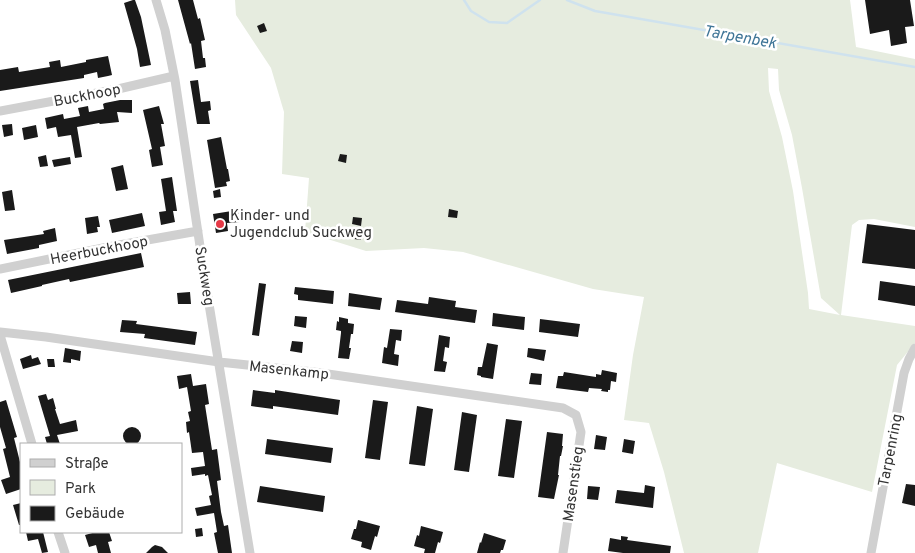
<svg xmlns="http://www.w3.org/2000/svg" width="915" height="553" font-family="Overpass,sans-serif">
<style>
.green{fill:#e6ecdf;fill-rule:evenodd}
.lines{fill:none;stroke-linecap:round;stroke-linejoin:round}
.stream{stroke:#cfe2ee;stroke-width:2.5}
.building{fill:#1a1a1a}
.minor{stroke:#d0d0d0;stroke-width:9}
.poi-dot{fill:#e63946;stroke:#fff;stroke-width:2}
.labels{text-anchor:middle;stroke-width:5;stroke-linejoin:round;paint-order:stroke}
.street-label{font-size:15px;fill:#333;stroke:#fff}
.poi-label{font-size:15px;fill:#333;stroke:#fff;text-anchor:start}
.water-label{font-size:16px;font-style:italic;fill:#3f7597;stroke:#fff}
</style>
<rect width="100%" height="100%" fill="#fff"/>
<!-- green -->
<path class="green" d="M 235,0 L 850,0 L 856,47 L 915,59 L 915,227 L 874,219 L 859,220 L 852,225 L 841,315 L 915,326 L 915,343 L 897,365 L 872,492 L 777,463 L 758,553 L 684,553 L 664,472 L 649,423 L 624,420 L 633,355 L 644,297 L 593,289 L 463,252 L 424,248 L 366,251 L 305,232 L 309,178 L 282,174 L 284,112 L 271,68 L 236,15 ZM 768,68 L 778,69 L 779,90 L 792,135 L 802,188 L 821,298 L 840,315 L 809,309 L 808,293 L 793,191 L 782,137 L 769,91 Z"/>
<g class="lines">
<!-- stream -->
<path class="stream" d="M 464,0 L 471,11 L 489,22 L 507,23 L 540,0
M 567,0 L 595,11 L 915,67"/>
</g>
<!-- building -->
<path class="building" d="M 133,0 L 135,0 L 141,17 L 151,65 L 140,67 L 137,49 L 124,3 Z
M 178,0 L 193,0 L 198,19 L 200,18 L 205,40 L 201,41 L 203,58 L 205,58 L 206,67 L 195,69 L 191,43 L 190,44 Z
M 865,0 L 910,0 L 914,26 L 905,27 L 907,43 L 891,46 L 889,30 L 870,34 Z
M 264,23 L 267,31 L 260,33 L 257,26 Z
M 108,56 L 112,75 L 108,76 L 98,78 L 97,72 L 84,75 L 84,78 L 0,91 L 0,70 L 18,67 L 19,72 L 50,67 L 49,62 L 60,60 L 61,67 L 86,62 L 86,60 Z
M 198,80 L 201,102 L 210,101 L 211,110 L 208,111 L 210,124 L 197,124 L 190,81 Z
M 120,100 L 132,100 L 132,113 L 117,112 L 119,122 L 100,124 L 99,123 L 77,127 L 82,157 L 75,158 L 71,135 L 58,137 L 56,127 L 47,129 L 45,118 L 63,114 L 64,119 L 80,116 L 78,108 L 88,106 L 89,112 L 104,109 L 103,104 L 105,103 Z
M 159,106 L 164,124 L 161,124 L 165,146 L 160,147 L 163,165 L 152,167 L 149,150 L 152,149 L 143,110 Z
M 12,124 L 13,135 L 4,137 L 2,125 Z
M 36,125 L 38,137 L 24,140 L 22,128 Z
M 221,137 L 227,169 L 228,169 L 230,181 L 226,182 L 227,186 L 215,188 L 207,140 Z
M 340,154 L 347,155 L 346,163 L 338,161 Z
M 46,155 L 48,166 L 40,167 L 38,157 Z
M 70,157 L 71,164 L 54,167 L 52,160 Z
M 123,165 L 128,189 L 116,191 L 111,168 Z
M 172,177 L 177,211 L 173,211 L 175,222 L 161,225 L 159,212 L 166,211 L 161,179 Z
M 220,189 L 221,197 L 214,198 L 213,191 Z
M 12,190 L 15,210 L 5,211 L 2,192 Z
M 449,209 L 458,211 L 457,218 L 448,217 Z
M 238,210 L 240,222 L 227,223 L 228,231 L 216,233 L 213,214 Z
M 142,213 L 145,226 L 112,233 L 109,220 Z
M 98,216 L 100,227 L 97,227 L 98,232 L 87,234 L 85,218 Z
M 353,217 L 362,218 L 361,226 L 352,224 Z
M 867,224 L 915,230 L 915,269 L 862,263 Z
M 55,228 L 57,241 L 39,245 L 39,248 L 7,254 L 4,240 L 44,234 L 43,231 Z
M 354,232 L 361,232 L 361,240 L 354,239 Z
M 141,253 L 144,267 L 70,282 L 69,279 L 42,285 L 42,286 L 11,293 L 8,280 Z
M 880,281 L 915,286 L 915,306 L 878,300 Z
M 259,283 L 266,284 L 259,336 L 252,335 Z
M 295,287 L 334,291 L 333,304 L 298,300 L 298,295 L 294,294 Z
M 190,292 L 191,304 L 178,304 L 177,293 Z
M 349,293 L 382,298 L 380,310 L 348,306 Z
M 429,297 L 456,301 L 455,307 L 477,310 L 475,323 L 395,312 L 397,300 L 428,304 Z
M 493,313 L 525,317 L 524,330 L 492,326 Z
M 295,316 L 307,317 L 306,328 L 294,326 Z
M 339,317 L 348,319 L 348,323 L 354,324 L 353,334 L 351,334 L 349,348 L 351,348 L 349,359 L 338,358 L 341,333 L 341,331 L 336,330 L 337,321 L 339,322 Z
M 540,319 L 580,324 L 578,337 L 539,332 Z
M 122,320 L 137,321 L 136,324 L 197,332 L 195,345 L 144,338 L 145,334 L 120,332 Z
M 390,329 L 402,330 L 401,341 L 396,340 L 394,354 L 399,355 L 398,366 L 382,363 L 384,347 L 387,348 Z
M 439,335 L 450,337 L 449,348 L 445,347 L 443,361 L 447,362 L 445,372 L 434,371 Z
M 292,341 L 303,342 L 302,353 L 290,351 Z
M 487,343 L 498,345 L 493,379 L 481,377 L 481,376 L 477,375 L 478,367 L 482,367 Z
M 65,348 L 81,351 L 80,361 L 71,359 L 71,363 L 63,362 Z
M 528,348 L 546,350 L 544,361 L 527,357 Z
M 31,355 L 32,359 L 38,357 L 41,364 L 23,369 L 20,359 Z
M 47,359 L 54,359 L 55,367 L 48,367 Z
M 602,370 L 617,373 L 616,382 L 611,381 L 610,390 L 608,390 L 608,392 L 601,391 L 602,389 L 589,388 L 588,392 L 556,388 L 558,376 L 563,376 L 564,372 L 596,377 L 596,374 L 601,375 Z
M 531,373 L 542,374 L 541,385 L 529,384 Z
M 191,374 L 193,386 L 206,384 L 209,404 L 205,405 L 212,450 L 217,449 L 221,480 L 217,481 L 221,512 L 224,526 L 228,525 L 232,553 L 218,553 L 214,533 L 217,532 L 214,513 L 197,516 L 195,508 L 211,505 L 209,496 L 212,495 L 208,475 L 205,476 L 205,474 L 192,476 L 191,468 L 205,466 L 203,452 L 192,453 L 189,432 L 187,433 L 186,422 L 190,421 L 188,412 L 191,411 L 187,387 L 179,389 L 177,376 Z
M 253,390 L 275,393 L 275,390 L 340,400 L 338,415 L 273,406 L 273,409 L 251,406 Z
M 46,394 L 48,400 L 53,398 L 56,409 L 55,409 L 60,424 L 76,420 L 78,431 L 57,435 L 60,444 L 47,444 L 45,437 L 50,436 L 38,396 Z
M 6,400 L 17,437 L 14,438 L 21,466 L 21,489 L 6,494 L 1,480 L 10,477 L 3,449 L 6,448 L 0,427 L 0,402 Z
M 373,400 L 388,402 L 380,460 L 365,458 Z
M 417,406 L 433,409 L 425,466 L 409,464 Z
M 462,412 L 477,415 L 469,472 L 454,470 Z
M 506,419 L 522,421 L 514,478 L 498,476 Z
M123 436a9 9 0 1 1 18 0a9 9 0 1 1-18 0Z
M 547,432 L 563,434 L 562,446 L 563,446 L 561,456 L 560,456 L 558,475 L 559,475 L 554,499 L 538,497 Z
M 596,435 L 607,437 L 605,450 L 594,449 Z
M 267,439 L 333,448 L 331,463 L 265,454 Z
M 624,439 L 635,441 L 633,454 L 622,452 Z
M 906,484 L 915,485 L 915,506 L 902,503 Z
M 645,485 L 655,487 L 653,508 L 615,503 L 617,490 L 644,493 Z
M 260,486 L 325,496 L 323,512 L 257,502 Z
M 588,486 L 600,487 L 598,500 L 587,499 Z
M 21,503 L 21,525 L 19,525 L 13,505 Z
M 358,520 L 380,526 L 377,537 L 375,536 L 371,550 L 361,547 L 362,542 L 351,539 L 354,529 L 356,529 Z
M 421,526 L 443,532 L 440,543 L 438,542 L 435,553 L 424,553 L 425,549 L 414,546 L 417,535 L 419,536 Z
M 202,528 L 203,536 L 196,537 L 195,529 Z
M 26,532 L 43,532 L 48,552 L 42,553 L 38,539 L 28,541 Z
M 96,532 L 109,532 L 112,541 L 108,542 L 111,553 L 98,553 L 96,545 L 89,547 L 85,535 Z
M 484,533 L 506,540 L 503,550 L 501,550 L 500,553 L 477,553 L 480,542 L 481,543 Z
M 621,536 L 628,537 L 627,540 L 671,546 L 670,553 L 623,553 L 608,551 L 610,538 L 621,540 Z
M 155,545 L 162,547 L 168,553 L 146,553 L 152,547 Z"/>
<g class="lines">
<!-- minor -->
<path class="minor" d="M 156,0 L 165,30 L 175,80 L 206,286 L 250,553
M 0,111 L 118,89 L 174,76
M 0,269 L 108,247 L 198,231
M 0,332 L 46,337 L 219,362 L 314,372 L 563,408 L 576,415 L 581,432 L 563,553
M 0,335 L 32,444
M 58,532 L 65,553
M 871,553 L 904,373 L 909,359 L 915,348"/>
</g>
<!-- markers -->
<circle class="poi-dot" cx="220" cy="224" r="5"/>
<g class="labels">
<!-- street labels -->
<g class="street-label">
<text transform="translate(87 95) rotate(-11)" y="5">Buckhoop</text>
<text transform="translate(99 250) rotate(-11)" y="5">Heerbuckhoop</text>
<text transform="translate(205 276) rotate(81)" y="5">Suckweg</text>
<text transform="translate(289 370) rotate(6)" y="5">Masenkamp</text>
<text transform="translate(890 450) rotate(-79)" y="5">Tarpenring</text>
<text transform="translate(573 484) rotate(-82)" y="5">Masenstieg</text>
</g>
<!-- poi labels -->
<g class="poi-label">
<text x="230" y="220">Kinder- und<tspan x="230" dy="17">Jugendclub Suckweg</tspan></text>
</g>
<!-- water labels -->
<g class="water-label">
<text transform="translate(740 36) rotate(10)" y="6">Tarpenbek</text>
</g>
</g>
<!-- legend -->
<rect x="20" y="443" width="162" height="90" fill="#ffffff" stroke="#adadad"/>
<rect x="30" y="459" width="25" height="8" fill="#d0d0d0" stroke="#adadad"/>
<text x="65" y="468" font-size="15" fill="#333333">Straße</text>
<rect x="30" y="480" width="25" height="15" fill="#e6ecdf" stroke="#adadad"/>
<text x="65" y="493" font-size="15" fill="#333333">Park</text>
<rect x="30" y="506" width="25" height="15" fill="#1a1a1a" stroke="#adadad"/>
<text x="65" y="518" font-size="15" fill="#333333">Gebäude</text>
</svg>
